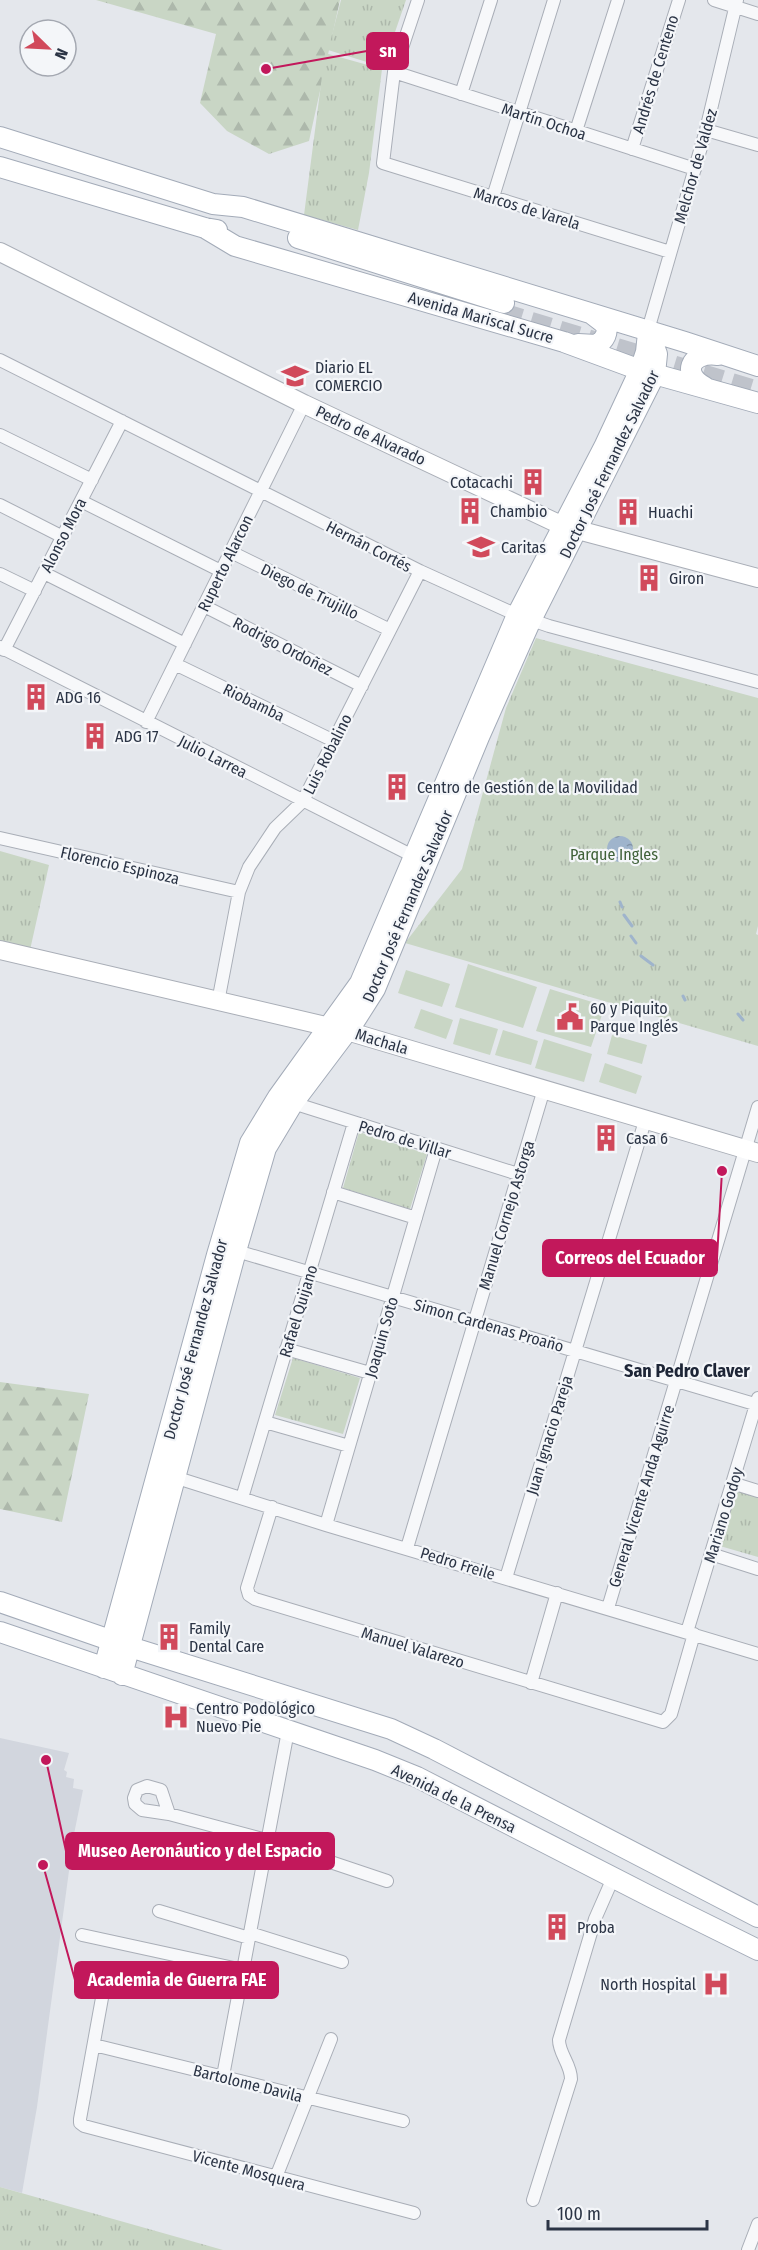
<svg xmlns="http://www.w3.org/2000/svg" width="758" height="2250" font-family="'Fira Sans Condensed',sans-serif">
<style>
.built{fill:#d2d6de}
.grass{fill:#c9d6c5}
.forest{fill:url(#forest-firs)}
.park{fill:url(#park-tufts)}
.water{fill:url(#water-ripples)}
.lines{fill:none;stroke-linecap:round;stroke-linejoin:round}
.stream{stroke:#9fb4cc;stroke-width:3}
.primary-tunnel{stroke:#bfc3cb;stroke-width:20;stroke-dasharray:20 10;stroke-linecap:butt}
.minor-casing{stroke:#a9aeb7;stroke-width:14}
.secondary-casing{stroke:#a9aeb7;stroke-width:20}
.primary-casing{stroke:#a3abb8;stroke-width:22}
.minor{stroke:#f7f8fa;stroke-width:12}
.secondary{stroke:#fff;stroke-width:18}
.primary{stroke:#fff;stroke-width:20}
.labels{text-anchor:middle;stroke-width:4.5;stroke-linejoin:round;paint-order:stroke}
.street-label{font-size:16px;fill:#2b3445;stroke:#f4f6f9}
.poi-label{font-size:16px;fill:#2b3445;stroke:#f4f6f9;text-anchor:start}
.park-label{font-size:16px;fill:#3f6138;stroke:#f4f6f9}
.neighbourhood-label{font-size:18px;font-weight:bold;fill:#1d2536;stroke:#f4f6f9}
.leader{fill:none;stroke:#c2185b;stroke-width:2}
.callout-dot{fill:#c2185b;stroke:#f4f6f9;stroke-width:2}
.callout{fill:#c2185b;stroke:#c2185b;stroke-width:2}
.callout-label{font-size:18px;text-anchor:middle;font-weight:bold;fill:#fff}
</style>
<defs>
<pattern id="forest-firs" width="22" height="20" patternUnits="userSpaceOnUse" patternTransform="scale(1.5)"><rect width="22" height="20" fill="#c9d6c5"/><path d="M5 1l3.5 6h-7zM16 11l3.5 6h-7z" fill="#adb8ab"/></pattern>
<pattern id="park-tufts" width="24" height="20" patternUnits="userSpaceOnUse" patternTransform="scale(1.5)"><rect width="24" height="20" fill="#c9d6c5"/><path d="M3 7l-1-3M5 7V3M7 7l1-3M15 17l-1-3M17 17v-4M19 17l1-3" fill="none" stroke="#adb8ab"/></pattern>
<pattern id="water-ripples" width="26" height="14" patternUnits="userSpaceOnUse" patternTransform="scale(1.5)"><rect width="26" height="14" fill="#9fb4cc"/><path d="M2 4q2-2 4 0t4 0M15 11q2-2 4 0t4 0" fill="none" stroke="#8293a7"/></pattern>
</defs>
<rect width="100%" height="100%" fill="#e4e7ec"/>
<!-- built -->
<path class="built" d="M 0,1738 L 69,1753 L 64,1770 L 67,1772 L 66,1777 L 74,1779 L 73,1788 L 83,1790 L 74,1834 L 37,2107 L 22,2193 L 0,2187 Z"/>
<!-- grass -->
<path class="grass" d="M 468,964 L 537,987 L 523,1028 L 455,1007 Z
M 406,970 L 450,984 L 442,1007 L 398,993 Z
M 550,989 L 605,1006 L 591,1047 L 536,1031 Z
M 421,1009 L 453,1020 L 446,1039 L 414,1028 Z
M 460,1018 L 498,1029 L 490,1055 L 453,1044 Z
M 503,1030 L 538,1041 L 531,1065 L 495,1055 Z
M 612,1035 L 647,1045 L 642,1064 L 607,1054 Z
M 544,1039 L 592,1054 L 584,1082 L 535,1068 Z
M 605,1063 L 642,1076 L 636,1094 L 599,1082 Z"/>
<!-- forest -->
<path class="forest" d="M 96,0 L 340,0 L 309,141 L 269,154 L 227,131 L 200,103 L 216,34 Z
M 0,1382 L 89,1394 L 62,1522 L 0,1509 Z"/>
<!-- park -->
<path class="park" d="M 341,0 L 406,0 L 383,67 L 328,50 Z
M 325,53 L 382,69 L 369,173 L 358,230 L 304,215 Z
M 536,638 L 758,698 L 758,926 L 756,934 L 758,935 L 758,1046 L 405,943 L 462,869 L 506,708 Z
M 0,851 L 49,865 L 30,950 L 0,941 Z
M 359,1132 L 427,1154 L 410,1209 L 343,1188 Z
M 293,1358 L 360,1378 L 343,1434 L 275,1415 Z
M 735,1489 L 758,1496 L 758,1557 L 720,1546 Z
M 0,2187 L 223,2250 L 0,2250 Z"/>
<!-- water -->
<path class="water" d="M607 849a13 13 0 1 1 26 0a13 13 0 1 1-26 0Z"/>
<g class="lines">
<!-- stream -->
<path class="stream" d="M 620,902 L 622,907
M 624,915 L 632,926
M 631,936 L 636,943
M 641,956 L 653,965
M 683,996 L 685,1000
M 738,1014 L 743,1020"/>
<!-- primary-tunnel -->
<path class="primary-tunnel" d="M 502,313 L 758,391"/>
<defs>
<path id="minor" d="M 418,0 L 394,72 L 383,163 L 670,252
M 714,0 L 758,14
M 394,72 L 695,169
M 461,94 L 491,0
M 706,130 L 758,145
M 576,131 L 618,0
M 632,149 L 679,0
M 493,197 L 554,0
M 648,330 L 706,130 L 737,0
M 0,360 L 420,571 L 517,615 L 549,626 L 758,682
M 0,435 L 92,480
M 81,501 L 221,571
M 0,505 L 63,537
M 231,552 L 390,630
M 44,573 L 185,644
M 0,574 L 35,591
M 204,606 L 362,686
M 0,647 L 419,859
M 4,650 L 122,421
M 175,664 L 334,741
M 146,722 L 304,404
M 0,838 L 239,892
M 218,1002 L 239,892 L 249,867 L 275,828 L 303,801 L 420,571
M 293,1103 L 518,1174
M 333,1192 L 416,1218
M 230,1249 L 758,1405
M 286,1349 L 370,1373
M 265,1422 L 349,1446
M 171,1476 L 326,1525 L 758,1654
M 732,1483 L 758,1491
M 242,1498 L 354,1123
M 272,1507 L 247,1588 L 249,1595 L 255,1599 L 663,1722 L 671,1714 L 694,1634
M 326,1525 L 436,1149
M 407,1548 L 544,1089
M 711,1554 L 758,1569
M 506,1578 L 645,1121
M 608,1608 L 758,1107
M 687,1632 L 758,1398
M 531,1683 L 557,1593
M 169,1814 L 161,1790 L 147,1786 L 137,1790 L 134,1798 L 135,1804 L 142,1810 L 169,1814 L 259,1838 L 387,1881
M 159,1911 L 249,1938
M 250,1933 L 342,1962
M 82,1935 L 243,1970
M 104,1987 L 80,2119 L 80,2123 L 84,2126 L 414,2213
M 94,2045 L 403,2121
M 223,2076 L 288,1731
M 276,2177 L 331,2039
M 533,2200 L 571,2079 C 571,2064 559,2054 559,2040 L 595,1919 L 613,1878
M 748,2250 L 758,2224"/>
<path id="secondary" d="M 0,252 L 304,404 L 563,526 L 758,578
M 0,950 L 347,1031 L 758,1153"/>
<path id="primary" d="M 0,137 L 213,204 L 243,207 L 685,342 L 758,366
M 0,167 L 205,228 L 217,230
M 205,228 L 235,246 L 564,342 L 640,370 L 758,403
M 298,238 L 504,303
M 578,344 L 596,345 C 605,341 609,332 605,324 L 592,314
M 705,387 C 682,376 688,351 718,355
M 0,1602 L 130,1647 L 391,1729 L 434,1749 L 758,1917
M 0,1632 L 375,1760 L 417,1777 L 653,1898 L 758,1950
M 104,1668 L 217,1255 L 250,1143 L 278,1097 L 360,983 L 517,615 L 605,445 L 640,370 L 646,352 L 648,333
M 122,1675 L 236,1251 L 266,1148 L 293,1103 L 354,1022 L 375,989 L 479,737 L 531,620 L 655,374 L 657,354 L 648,330"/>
</defs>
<!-- minor casing -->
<use href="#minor" class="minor-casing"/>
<!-- secondary casing -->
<use href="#secondary" class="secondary-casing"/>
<!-- primary casing -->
<use href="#primary" class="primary-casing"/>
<!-- minor -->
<use href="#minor" class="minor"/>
<!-- secondary -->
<use href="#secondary" class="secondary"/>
<!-- primary -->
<use href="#primary" class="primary"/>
</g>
<!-- icons -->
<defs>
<symbol id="school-bare" viewBox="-9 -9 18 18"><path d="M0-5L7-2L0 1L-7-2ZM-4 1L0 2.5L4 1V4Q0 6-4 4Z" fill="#d1495b" stroke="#f4f6f9" stroke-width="2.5" paint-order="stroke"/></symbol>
<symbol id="building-bare" viewBox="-9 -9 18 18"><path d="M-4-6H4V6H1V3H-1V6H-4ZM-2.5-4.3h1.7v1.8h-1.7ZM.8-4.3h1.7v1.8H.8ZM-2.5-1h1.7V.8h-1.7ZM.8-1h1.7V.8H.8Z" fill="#d1495b" stroke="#f4f6f9" stroke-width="2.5" paint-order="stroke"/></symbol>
<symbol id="civic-bare" viewBox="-9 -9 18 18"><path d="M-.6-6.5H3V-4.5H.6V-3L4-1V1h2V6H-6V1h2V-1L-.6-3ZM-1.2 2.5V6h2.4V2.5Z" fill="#d1495b" stroke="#f4f6f9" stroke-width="2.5" paint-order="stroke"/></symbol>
<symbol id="hospital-bare" viewBox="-9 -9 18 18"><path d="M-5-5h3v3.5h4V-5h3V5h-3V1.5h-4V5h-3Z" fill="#d1495b" stroke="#f4f6f9" stroke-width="2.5" paint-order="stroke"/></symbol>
</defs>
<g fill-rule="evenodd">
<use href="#school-bare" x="276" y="357" width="38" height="38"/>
<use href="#building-bare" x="514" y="463" width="38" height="38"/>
<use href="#building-bare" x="451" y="492" width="38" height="38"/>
<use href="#building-bare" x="609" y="493" width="38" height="38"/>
<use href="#school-bare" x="462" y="528" width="38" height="38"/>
<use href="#building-bare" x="630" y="559" width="38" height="38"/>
<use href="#building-bare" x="17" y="678" width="38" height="38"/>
<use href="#building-bare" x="76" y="717" width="38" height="38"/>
<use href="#building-bare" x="378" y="768" width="38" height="38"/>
<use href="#civic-bare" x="551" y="998" width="38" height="38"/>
<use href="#building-bare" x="587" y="1119" width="38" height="38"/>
<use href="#building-bare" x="150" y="1618" width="38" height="38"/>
<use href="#hospital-bare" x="157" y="1698" width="38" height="38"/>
<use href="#building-bare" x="538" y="1908" width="38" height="38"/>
<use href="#hospital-bare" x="697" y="1965" width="38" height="38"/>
</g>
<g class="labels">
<!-- street labels -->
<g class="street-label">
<text transform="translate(655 74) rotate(-73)" y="6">Andrés de Centeno</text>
<text transform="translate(544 121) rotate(18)" y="6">Martín Ochoa</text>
<text transform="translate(695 166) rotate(-74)" y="6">Melchor de Valdez</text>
<text transform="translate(527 208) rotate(17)" y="6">Marcos de Varela</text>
<text transform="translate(481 317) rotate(16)" y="6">Avenida Mariscal Sucre</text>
<text transform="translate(371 435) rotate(25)" y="6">Pedro de Alvarado</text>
<text transform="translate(609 464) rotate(-64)" y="6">Doctor José Fernandez Salvador</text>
<text transform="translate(63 535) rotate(-63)" y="6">Alonso Mora</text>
<text transform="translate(369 546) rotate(27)" y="6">Hernán Cortés</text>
<text transform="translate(225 563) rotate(-64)" y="6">Ruperto Alarcon</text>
<text transform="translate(310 591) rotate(26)" y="6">Diego de Trujillo</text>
<text transform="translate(283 646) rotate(27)" y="6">Rodrigo Ordoñez</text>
<text transform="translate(254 702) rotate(26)" y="6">Riobamba</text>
<text transform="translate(327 754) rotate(-63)" y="6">Luis Robalino</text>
<text transform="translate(213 756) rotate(27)" y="6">Julio Larrea</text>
<text transform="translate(120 865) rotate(13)" y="6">Florencio Espinoza</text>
<text transform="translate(407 906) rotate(-67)" y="6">Doctor José Fernandez Salvador</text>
<text transform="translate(382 1041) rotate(17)" y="6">Machala</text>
<text transform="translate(405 1139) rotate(17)" y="6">Pedro de Villar</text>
<text transform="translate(506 1215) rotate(-73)" y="6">Manuel Cornejo Astorga</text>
<text transform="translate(298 1311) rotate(-73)" y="6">Rafael Quijano</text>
<text transform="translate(489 1325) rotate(16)" y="6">Simon Cardenas Proaño</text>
<text transform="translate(381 1337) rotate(-74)" y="6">Joaquin Soto</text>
<text transform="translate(195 1339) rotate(-75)" y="6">Doctor José Fernandez Salvador</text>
<text transform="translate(549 1435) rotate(-73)" y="6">Juan Ignacio Pareja</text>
<text transform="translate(641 1496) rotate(-73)" y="6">General Vicente Anda Aguirre</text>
<text transform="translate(723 1515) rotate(-73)" y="6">Mariano Godoy</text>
<text transform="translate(458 1563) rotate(17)" y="6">Pedro Freile</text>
<text transform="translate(413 1647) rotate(17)" y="6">Manuel Valarezo</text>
<text transform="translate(454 1798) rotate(26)" y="6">Avenida de la Prensa</text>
<text transform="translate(248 2083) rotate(14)" y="6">Bartolome Davila</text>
<text transform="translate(249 2170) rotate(15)" y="6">Vicente Mosquera</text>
</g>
<!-- poi labels -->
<g class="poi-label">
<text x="315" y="373">Diario EL<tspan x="315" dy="18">COMERCIO</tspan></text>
<text x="513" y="488" text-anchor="end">Cotacachi</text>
<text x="490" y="517">Chambio</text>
<text x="648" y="518">Huachi</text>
<text x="501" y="553">Caritas</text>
<text x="669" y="584">Giron</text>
<text x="56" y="703">ADG 16</text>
<text x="115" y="742">ADG 17</text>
<text x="417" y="793">Centro de Gestión de la Movilidad</text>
<text x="590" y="1014">60 y Piquito<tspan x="590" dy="18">Parque Inglés</tspan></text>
<text x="626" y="1144">Casa 6</text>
<text x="189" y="1634">Family<tspan x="189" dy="18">Dental Care</tspan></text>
<text x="196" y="1714">Centro Podológico<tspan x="196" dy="18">Nuevo Pie</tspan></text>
<text x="577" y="1933">Proba</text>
<text x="696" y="1990" text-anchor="end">North Hospital</text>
</g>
<!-- park labels -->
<g class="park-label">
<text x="614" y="860">Parque Ingles</text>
</g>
<!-- neighbourhood labels -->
<g class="neighbourhood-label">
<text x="687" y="1377">San Pedro Claver</text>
</g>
</g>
<!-- callouts -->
<path class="leader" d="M266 69L367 51M722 1171L717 1258M46 1760L66 1851M43 1865L75 1980"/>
<g class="callout-dot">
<circle cx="266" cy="69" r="6"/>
<circle cx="722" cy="1171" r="6"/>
<circle cx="46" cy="1760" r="6"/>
<circle cx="43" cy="1865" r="6"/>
</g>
<g class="callout">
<rect x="367" y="33" width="41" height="36" rx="6"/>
<rect x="543" y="1240" width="174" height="36" rx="6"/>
<rect x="66" y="1833" width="268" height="36" rx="6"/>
<rect x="75" y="1962" width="203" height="36" rx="6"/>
</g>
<g class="callout-label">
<text x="388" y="57">sn</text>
<text x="630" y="1264">Correos del Ecuador</text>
<text x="200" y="1857">Museo Aeronáutico y del Espacio</text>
<text x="177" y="1986">Academia de Guerra FAE</text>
</g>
<!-- north arrow -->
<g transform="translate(48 48) rotate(114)"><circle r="28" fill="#f4f6f9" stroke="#a4a8b1" stroke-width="1.5"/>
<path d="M0-4.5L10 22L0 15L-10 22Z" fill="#d1495b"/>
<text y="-9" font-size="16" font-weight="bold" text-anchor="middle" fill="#2b3445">N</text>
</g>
<!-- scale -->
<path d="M548 2220v9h159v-9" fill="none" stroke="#2b3445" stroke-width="3"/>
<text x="557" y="2220" font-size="18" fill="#2b3445" stroke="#f4f6f9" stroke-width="4.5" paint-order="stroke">100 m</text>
</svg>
